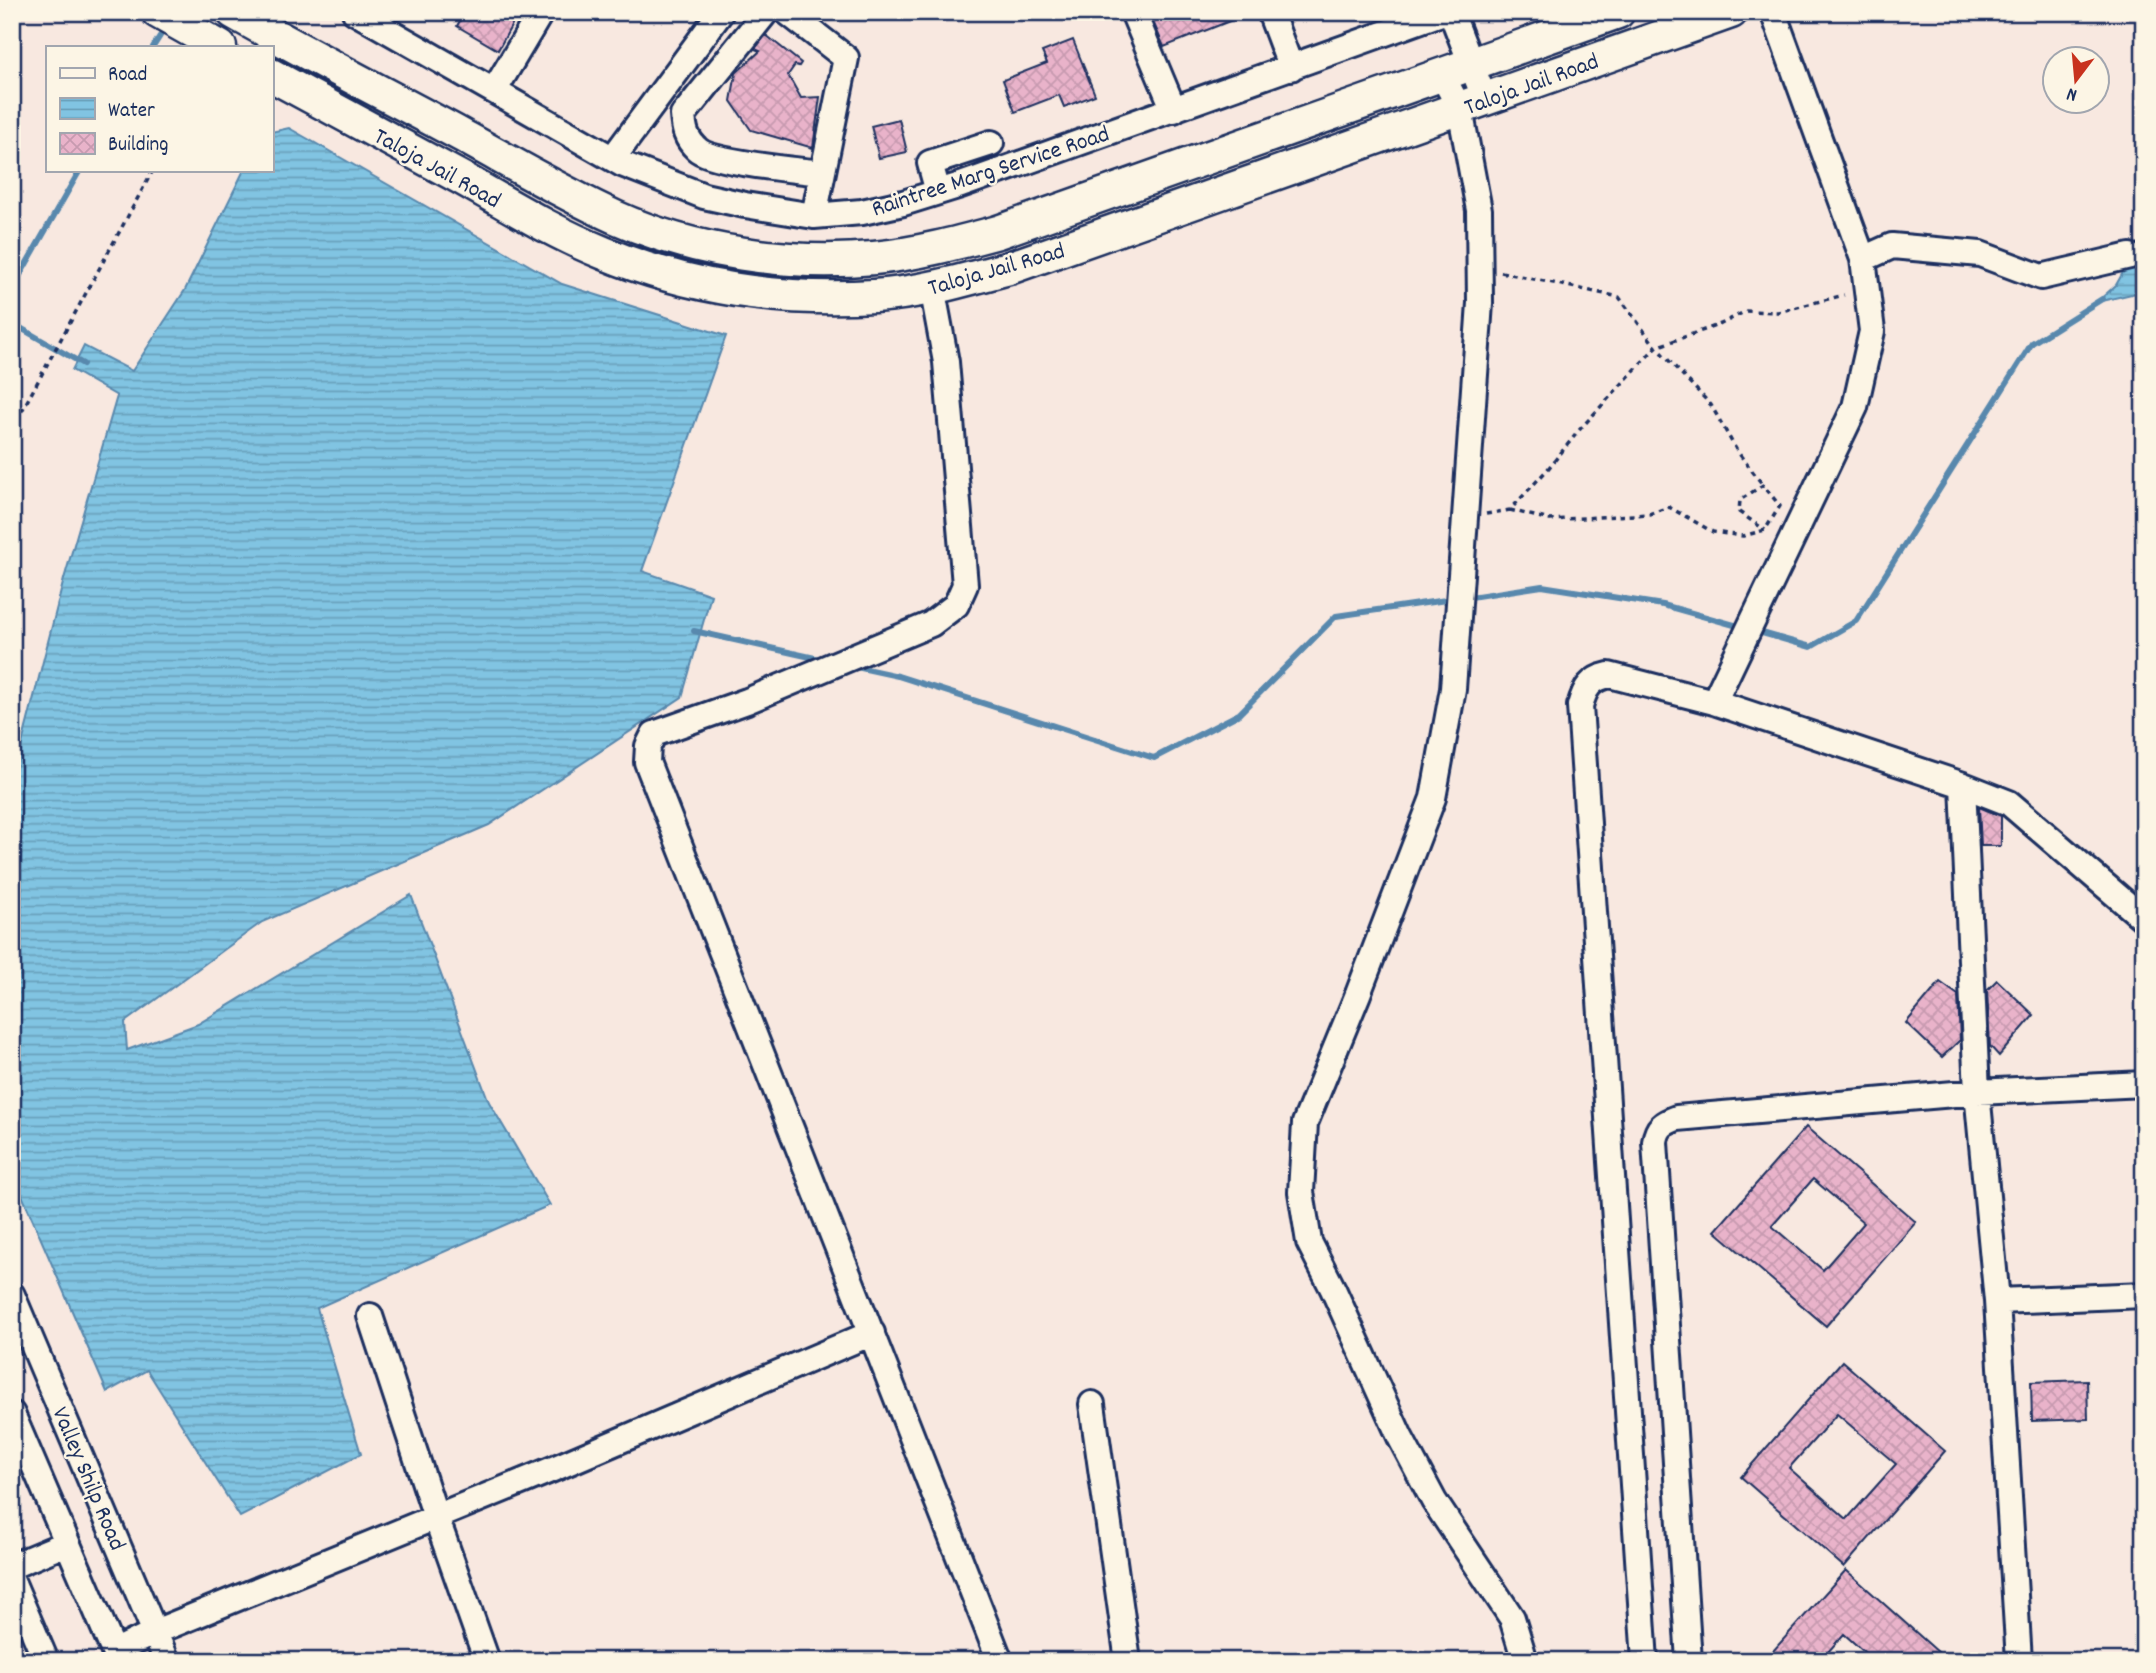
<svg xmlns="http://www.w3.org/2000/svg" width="2156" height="1673" font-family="Dekko,sans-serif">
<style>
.water{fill:url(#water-rules);stroke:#5888ad;stroke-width:2}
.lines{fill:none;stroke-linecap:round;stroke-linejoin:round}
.stream{stroke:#5888ad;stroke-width:6}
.building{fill:url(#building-cross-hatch);stroke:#1b2f5e;stroke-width:2;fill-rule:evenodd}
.minor-casing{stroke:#1b2f5e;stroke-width:30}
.major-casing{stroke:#1b2f5e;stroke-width:37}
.path{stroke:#1b2f5e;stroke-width:3.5;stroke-dasharray:5 5;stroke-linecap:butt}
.minor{stroke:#fcf5e5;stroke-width:24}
.major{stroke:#fcf5e5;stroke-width:32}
.labels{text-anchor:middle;stroke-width:5;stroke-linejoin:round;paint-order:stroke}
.street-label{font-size:24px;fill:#1b2f5e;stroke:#fcf5e5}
</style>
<defs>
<pattern id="water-rules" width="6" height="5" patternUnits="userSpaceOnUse" patternTransform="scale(1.75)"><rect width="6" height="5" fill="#81c4e2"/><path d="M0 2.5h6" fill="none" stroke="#69a0ba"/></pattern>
<pattern id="building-cross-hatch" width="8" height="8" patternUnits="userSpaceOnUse" patternTransform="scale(1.75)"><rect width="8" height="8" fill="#e9b3ca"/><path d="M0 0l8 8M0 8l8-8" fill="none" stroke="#c79ab0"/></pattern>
</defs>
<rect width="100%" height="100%" fill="#f8e8e0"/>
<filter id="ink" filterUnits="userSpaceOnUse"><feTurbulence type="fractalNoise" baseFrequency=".0143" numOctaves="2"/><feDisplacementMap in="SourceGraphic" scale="14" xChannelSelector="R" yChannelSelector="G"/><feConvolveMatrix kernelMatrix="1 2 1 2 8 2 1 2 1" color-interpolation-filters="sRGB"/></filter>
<g filter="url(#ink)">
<!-- water -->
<path class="water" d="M 289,128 L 562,284 L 726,336 L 642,571 L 711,595 L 682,697 L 489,825 L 262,922 L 125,1022 L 127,1050 L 198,1024 L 411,895 L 489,1102 L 550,1205 L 317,1308 L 361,1454 L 240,1517 L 147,1370 L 107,1392 L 12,1172 L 12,783 L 64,579 L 117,396 L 72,370 L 84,346 L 132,371 L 185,290 L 244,170 L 271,170 L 271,132 Z
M 2144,235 L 2144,301 L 2136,293 L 2097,302 L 2116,285 Z"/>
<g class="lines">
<!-- stream -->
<path class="stream" d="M 153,47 L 160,36
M 12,289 L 80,170
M 12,323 L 83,364
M 1464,598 L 1542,586 L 1663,605 L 1745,628
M 694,631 L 824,660
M 1755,631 L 1811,647 L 1856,621 L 2032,343 L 2102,299
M 852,666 L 898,676 L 1154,758 L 1239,714 L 1336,616 L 1453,599"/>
</g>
<!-- building -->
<path class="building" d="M 465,12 L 507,12 L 515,19 L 498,50 L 457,26 Z
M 1163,12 L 1250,12 L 1250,13 L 1164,47 L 1151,17 Z
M 766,35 L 801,63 L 799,66 L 795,65 L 788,75 L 801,98 L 820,97 L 813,148 L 751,130 L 731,101 L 736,73 L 760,51 L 755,49 Z
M 1073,40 L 1095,95 L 1064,107 L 1059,95 L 1015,112 L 1003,80 L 1047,63 L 1042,52 Z
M 899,119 L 907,152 L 879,158 L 871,126 Z
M 1979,807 L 2001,816 L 2001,846 L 1981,846 Z
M 1997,980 L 2034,1015 L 1999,1056 L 1990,1046 L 1987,990 Z
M 1940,982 L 1958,995 L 1960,1040 L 1942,1057 L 1906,1023 Z
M 1806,1127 L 1916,1222 L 1826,1326 L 1715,1231 ZM 1813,1179 L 1864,1223 L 1823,1270 L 1772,1226 Z
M 1842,1361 L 1945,1451 L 1844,1567 L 1741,1477 ZM 1837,1414 L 1896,1464 L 1847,1519 L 1789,1468 Z
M 2087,1380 L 2088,1419 L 2032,1421 L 2031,1382 Z
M 1846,1570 L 1948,1661 L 1874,1661 L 1844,1634 L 1820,1661 L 1764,1661 Z"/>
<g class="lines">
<defs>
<path id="minor" d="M 355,12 L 622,164 L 704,196 L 745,205 L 814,216 L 862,212 L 903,203 L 961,185 L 1444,12
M 766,12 L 683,115 C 684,129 686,139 697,149 C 710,162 798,170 821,173
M 787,12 L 846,58 L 814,216
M 1133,12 L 1174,110
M 1270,12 L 1291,68
M 1451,12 L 1485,100
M 1442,75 L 1460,109 L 1479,210 L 1480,303 L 1453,689 L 1433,798 L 1358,994 L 1305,1123 L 1301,1192 L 1309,1242 L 1333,1289 L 1400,1437 L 1434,1501 L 1512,1618 L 1525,1661
M 494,91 L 541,12
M 613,158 L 721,12
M 938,192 L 930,163 L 991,143
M 1863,259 L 1892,246 L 1980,254 L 2041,277 L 2130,256
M 932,287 L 946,362 L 965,585 L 956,605 L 931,624 L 747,701 L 654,734 L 648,746 L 647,762 L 1000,1661
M 1714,702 L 1855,407 L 1872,331 L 1863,259 L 1773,12
M 1963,785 L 1977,1092 L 1997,1301 L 2019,1661
M 12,1295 L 167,1661
M 1997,1301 L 2144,1295
M 370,1316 L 436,1517 L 487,1661
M 1092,1404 L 1128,1661
M 12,1414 L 118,1661
M 12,1566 L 67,1543
M 12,1581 L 46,1661
M 114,1652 L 155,1632 L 553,1469 L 872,1333
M 1645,1661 L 1580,706 C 1585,688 1590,679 1609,675 L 1714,702 L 1963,785 L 2009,803 L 2144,919
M 1689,1661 L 1655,1142 C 1657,1127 1663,1123 1677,1118 L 1977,1092 L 2144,1084"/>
<path id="major" d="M 158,12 L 220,47
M 233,12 C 308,55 385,94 461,135 C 512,163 562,193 615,217 C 693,252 789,266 874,258 C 916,254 957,243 998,232 L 1618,12
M 271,75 C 335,110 399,145 463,179 C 509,205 554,233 604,253 C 688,288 783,302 874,296 C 920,293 965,280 1009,268 L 1731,12"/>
</defs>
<!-- minor casing -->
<use href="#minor" class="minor-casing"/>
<!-- major casing -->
<use href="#major" class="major-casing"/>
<!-- path -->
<path class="path" d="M 1501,272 L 1619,297 L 1656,347 L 1711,405 L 1737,451 L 1763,485
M 12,429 L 153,170
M 1510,510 L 1550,520 L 1649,514 L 1669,507 L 1713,532 L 1743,536 L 1765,530 L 1780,506 L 1763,485 L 1740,500 L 1739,512 L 1765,530
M 1486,514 L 1510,510 L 1547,470 L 1581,428 L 1656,347 L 1721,324 L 1746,311 L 1778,312 L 1844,295"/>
<!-- minor -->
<use href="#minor" class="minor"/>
<!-- major -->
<use href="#major" class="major"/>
</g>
</g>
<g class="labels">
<!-- street labels -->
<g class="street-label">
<text transform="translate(1531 83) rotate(-20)" y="8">Taloja Jail Road</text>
<text transform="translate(438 167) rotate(29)" y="8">Taloja Jail Road</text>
<text transform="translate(990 170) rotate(-18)" y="8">Raintree Marg Service Road</text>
<text transform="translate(996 268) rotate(-16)" y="8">Taloja Jail Road</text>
<text transform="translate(90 1478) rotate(67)" y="8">Valley Shilp Road</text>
</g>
</g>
<!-- margin -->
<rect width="2156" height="1673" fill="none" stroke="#fcf5e5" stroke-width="42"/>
<rect x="21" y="21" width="2114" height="1631" fill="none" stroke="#1b2f5e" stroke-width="2.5" filter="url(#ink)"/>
<!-- legend -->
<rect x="46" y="46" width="228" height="126" fill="#fcf5e5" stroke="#a2a6af" stroke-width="2"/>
<rect x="60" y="68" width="35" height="10" fill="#fcf5e5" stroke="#a2a6af" stroke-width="2"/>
<text x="108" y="80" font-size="21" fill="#1b2f5e">Road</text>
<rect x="60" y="98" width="35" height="21" fill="url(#water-rules)" stroke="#a2a6af" stroke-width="2"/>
<text x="108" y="116" font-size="21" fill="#1b2f5e">Water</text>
<rect x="60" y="133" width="35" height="21" fill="url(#building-cross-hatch)" stroke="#a2a6af" stroke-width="2"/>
<text x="108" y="150" font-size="21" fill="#1b2f5e">Building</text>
<!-- north arrow -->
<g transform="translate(2076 80) rotate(196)"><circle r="33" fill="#fcf5e5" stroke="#a2a6af" stroke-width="2"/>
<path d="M0-5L12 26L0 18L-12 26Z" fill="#c8321e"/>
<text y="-10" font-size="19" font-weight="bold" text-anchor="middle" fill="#1b2f5e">N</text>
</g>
</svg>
